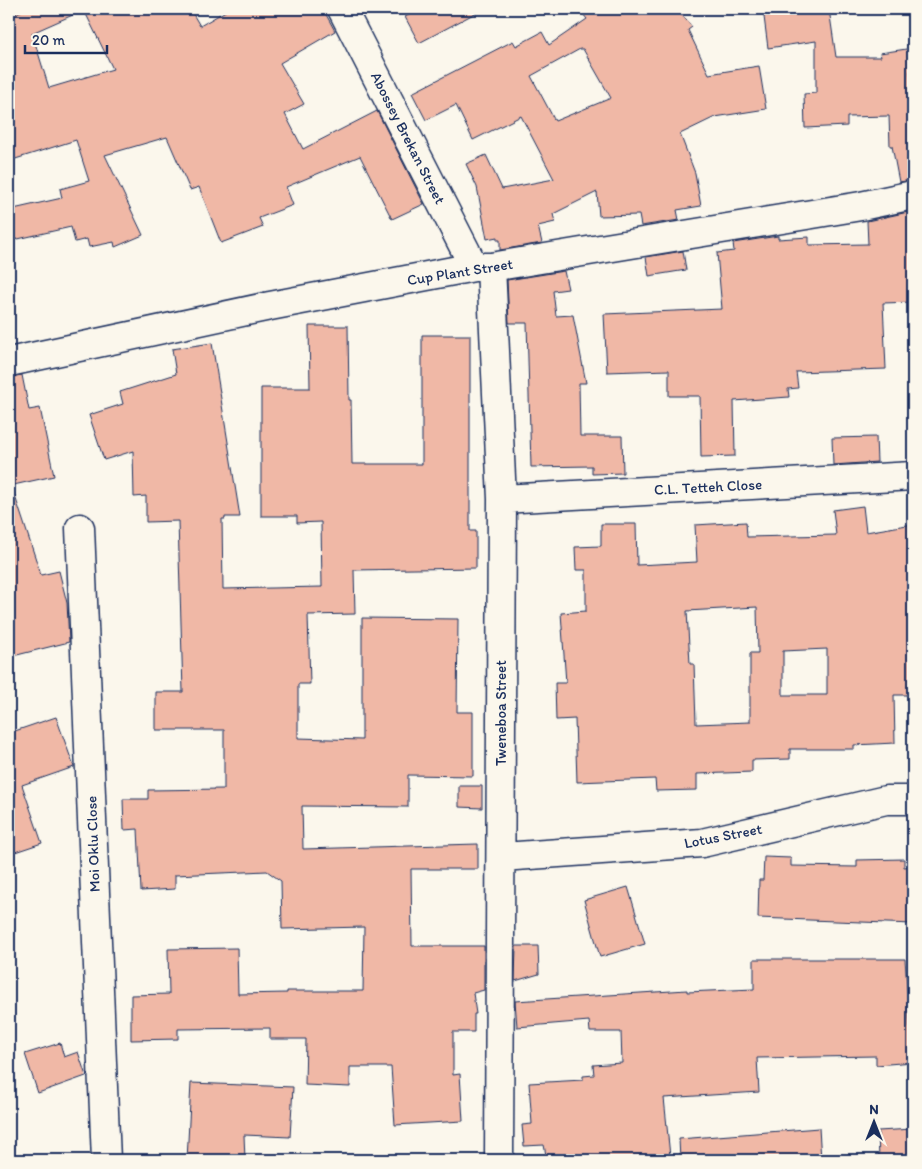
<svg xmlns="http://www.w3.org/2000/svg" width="922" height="1169" font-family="Itim,sans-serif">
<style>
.building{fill:#f0b8a6;stroke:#1b2f5e;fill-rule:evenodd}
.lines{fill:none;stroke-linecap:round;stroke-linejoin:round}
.minor-casing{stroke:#1b2f5e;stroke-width:31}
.minor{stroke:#fbf7ec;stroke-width:28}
.labels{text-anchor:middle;stroke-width:5;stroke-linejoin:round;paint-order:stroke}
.street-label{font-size:15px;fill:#1b2f5e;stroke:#fbf7ec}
</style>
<rect width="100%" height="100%" fill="#fbf7ec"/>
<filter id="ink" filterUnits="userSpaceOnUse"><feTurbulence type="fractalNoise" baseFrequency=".02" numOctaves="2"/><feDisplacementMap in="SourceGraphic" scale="10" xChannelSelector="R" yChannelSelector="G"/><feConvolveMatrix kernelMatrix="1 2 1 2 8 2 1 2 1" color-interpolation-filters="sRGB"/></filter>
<g filter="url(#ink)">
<!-- building -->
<path class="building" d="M 26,9 L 190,9 L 200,26 L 229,9 L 323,9 L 335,31 L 280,63 L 304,104 L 285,114 L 303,149 L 377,111 L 424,204 L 392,219 L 360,156 L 286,187 L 293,205 L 259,218 L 263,227 L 221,243 L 199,187 L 190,190 L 167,137 L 105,155 L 143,235 L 115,247 L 114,242 L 89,247 L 87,239 L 75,242 L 71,227 L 9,241 L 9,210 L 62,198 L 60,189 L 89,181 L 76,140 L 9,161 L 9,16 ZM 84,10 L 113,69 L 49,88 L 32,33 Z
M 420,9 L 483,9 L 419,43 L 405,17 Z
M 579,9 L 677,9 L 692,27 L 688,30 L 709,74 L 759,66 L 766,109 L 715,117 L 680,134 L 695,173 L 701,206 L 677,210 L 679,220 L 641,226 L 639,215 L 599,216 L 597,192 L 553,214 L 555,222 L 538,226 L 542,243 L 500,250 L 500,240 L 497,240 L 497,237 L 487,239 L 477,187 L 466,164 L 486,155 L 502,189 L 554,179 L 521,116 L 473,140 L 456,105 L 426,120 L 412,93 L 513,41 L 516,46 L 542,32 L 549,45 L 587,19 ZM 580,49 L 583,49 L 611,98 L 555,121 L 531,76 Z
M 763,9 L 829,9 L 836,57 L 881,57 L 880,53 L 913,48 L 913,71 L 910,71 L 913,116 L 913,180 L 899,182 L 892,146 L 890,146 L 889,116 L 847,117 L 847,126 L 805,128 L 804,94 L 816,93 L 816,41 L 768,48 Z
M 913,211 L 913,302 L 883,303 L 886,369 L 796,372 L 798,388 L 788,389 L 789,397 L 734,401 L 735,456 L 701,457 L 700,396 L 669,396 L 669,370 L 607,372 L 604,314 L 722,309 L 717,253 L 734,251 L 733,243 L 778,236 L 778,239 L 809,237 L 809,245 L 868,244 L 867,221 Z
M 683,251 L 686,270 L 649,276 L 646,257 Z
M 564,271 L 568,289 L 553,291 L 556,316 L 573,315 L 586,383 L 579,383 L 580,436 L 622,436 L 623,473 L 592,474 L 592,466 L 531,467 L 527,323 L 509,323 L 507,280 Z
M 309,326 L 348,326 L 349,400 L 351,400 L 352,464 L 422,464 L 422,335 L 470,335 L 470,531 L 476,531 L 476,568 L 354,570 L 355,614 L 308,615 L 310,684 L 298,684 L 298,738 L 362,740 L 362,618 L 458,619 L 457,712 L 473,712 L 473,776 L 408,775 L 408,807 L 302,806 L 303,849 L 478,844 L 478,869 L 411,869 L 412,946 L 484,946 L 484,990 L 473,993 L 476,1014 L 474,1014 L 474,1032 L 453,1032 L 453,1075 L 460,1074 L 463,1121 L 395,1125 L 391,1067 L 350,1067 L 350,1087 L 305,1085 L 306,1039 L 270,1039 L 270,1028 L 178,1029 L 178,1039 L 131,1040 L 131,995 L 169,994 L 168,949 L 237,948 L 238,994 L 287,993 L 287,991 L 363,991 L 364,927 L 282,929 L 281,881 L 267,871 L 175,875 L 175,889 L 141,891 L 138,829 L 124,830 L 123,799 L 148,799 L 148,790 L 224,789 L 224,730 L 156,730 L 156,692 L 183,692 L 178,521 L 146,522 L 146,496 L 134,497 L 133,451 L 104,460 L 89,415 L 123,404 L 120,392 L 176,374 L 172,349 L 212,343 L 240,517 L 225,517 L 225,519 L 222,519 L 223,589 L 322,587 L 321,522 L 297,523 L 297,516 L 261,516 L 261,388 L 310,388 Z
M 22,375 L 29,410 L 40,408 L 54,476 L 9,486 L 9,377 Z
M 876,437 L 877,462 L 833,465 L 832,438 Z
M 9,490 L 13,490 L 41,575 L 59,571 L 67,603 L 69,642 L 9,657 Z
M 863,506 L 866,532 L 913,524 L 913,695 L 894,695 L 895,743 L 854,745 L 854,749 L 790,749 L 790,759 L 752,760 L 752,772 L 697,774 L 697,790 L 656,791 L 655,779 L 577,782 L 575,719 L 556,720 L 555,683 L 566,683 L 561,613 L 586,611 L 586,570 L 576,570 L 575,547 L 601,546 L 601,524 L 636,524 L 637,565 L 697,562 L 695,525 L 746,522 L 747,537 L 836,535 L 833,510 ZM 757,607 L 758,653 L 750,653 L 750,722 L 696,724 L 694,664 L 690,664 L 687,611 ZM 827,649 L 827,695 L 783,695 L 783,651 Z
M 56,717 L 74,767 L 22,785 L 42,843 L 9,854 L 9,733 Z
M 459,786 L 482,786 L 482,808 L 459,807 Z
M 764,857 L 791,858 L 791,866 L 857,867 L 857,860 L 904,859 L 904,867 L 913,866 L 913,924 L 758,918 L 759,880 L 763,880 Z
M 628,887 L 645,944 L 600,957 L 584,900 Z
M 516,946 L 538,946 L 539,974 L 515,981 Z
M 754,959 L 905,959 L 910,1027 L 913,1027 L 913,1062 L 876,1065 L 876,1056 L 757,1058 L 759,1092 L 664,1098 L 670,1156 L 636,1160 L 547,1160 L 544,1145 L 524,1146 L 522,1125 L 532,1124 L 529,1083 L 583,1080 L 583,1076 L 594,1075 L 593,1065 L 622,1063 L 621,1032 L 590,1032 L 589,1021 L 517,1027 L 515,1001 L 687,990 L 687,992 L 754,989 Z
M 60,1043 L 64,1057 L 78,1052 L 86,1076 L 38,1093 L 25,1054 Z
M 191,1083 L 293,1087 L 290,1137 L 244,1135 L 245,1160 L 187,1160 Z
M 819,1128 L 821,1160 L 680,1160 L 679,1139 Z
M 913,1129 L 913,1160 L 879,1160 L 878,1131 Z"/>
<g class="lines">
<defs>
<path id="minor" d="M 342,9 L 474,267
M 491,267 L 502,499 L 499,1160
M 9,362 L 270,306 L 474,267 L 491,267 L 861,206 L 913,195
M 502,499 L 913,476
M 80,528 L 106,1160
M 501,857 L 702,843 L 886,800 L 913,800"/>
</defs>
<!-- minor casing -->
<use href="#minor" class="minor-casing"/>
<!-- minor -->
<use href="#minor" class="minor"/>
</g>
</g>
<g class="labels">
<!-- street labels -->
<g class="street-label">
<text transform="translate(408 138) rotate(63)" y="5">Abossey Brekan Street</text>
<text transform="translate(460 272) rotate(-9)" y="5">Cup Plant Street</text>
<text transform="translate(708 487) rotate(-3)" y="5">C.L. Tetteh Close</text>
<text transform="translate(501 713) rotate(-90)" y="5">Tweneboa Street</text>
<text transform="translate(723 836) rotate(-11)" y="5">Lotus Street</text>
<text transform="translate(93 844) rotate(-92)" y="5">Moi Oklu Close</text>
</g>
</g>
<!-- margin -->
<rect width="922" height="1169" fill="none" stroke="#fbf7ec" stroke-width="30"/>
<rect x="15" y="15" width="892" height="1139" fill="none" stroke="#1b2f5e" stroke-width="2" filter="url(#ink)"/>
<!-- north arrow -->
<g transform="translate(874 1122)" stroke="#fbf7ec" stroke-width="4" paint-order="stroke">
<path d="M0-4L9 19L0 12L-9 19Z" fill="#1b2f5e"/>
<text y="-8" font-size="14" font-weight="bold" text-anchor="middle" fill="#1b2f5e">N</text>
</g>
<!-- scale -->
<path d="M25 45v8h82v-8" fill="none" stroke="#1b2f5e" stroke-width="2.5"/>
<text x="32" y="45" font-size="15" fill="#1b2f5e" stroke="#fbf7ec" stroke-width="4" paint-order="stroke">20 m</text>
</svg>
